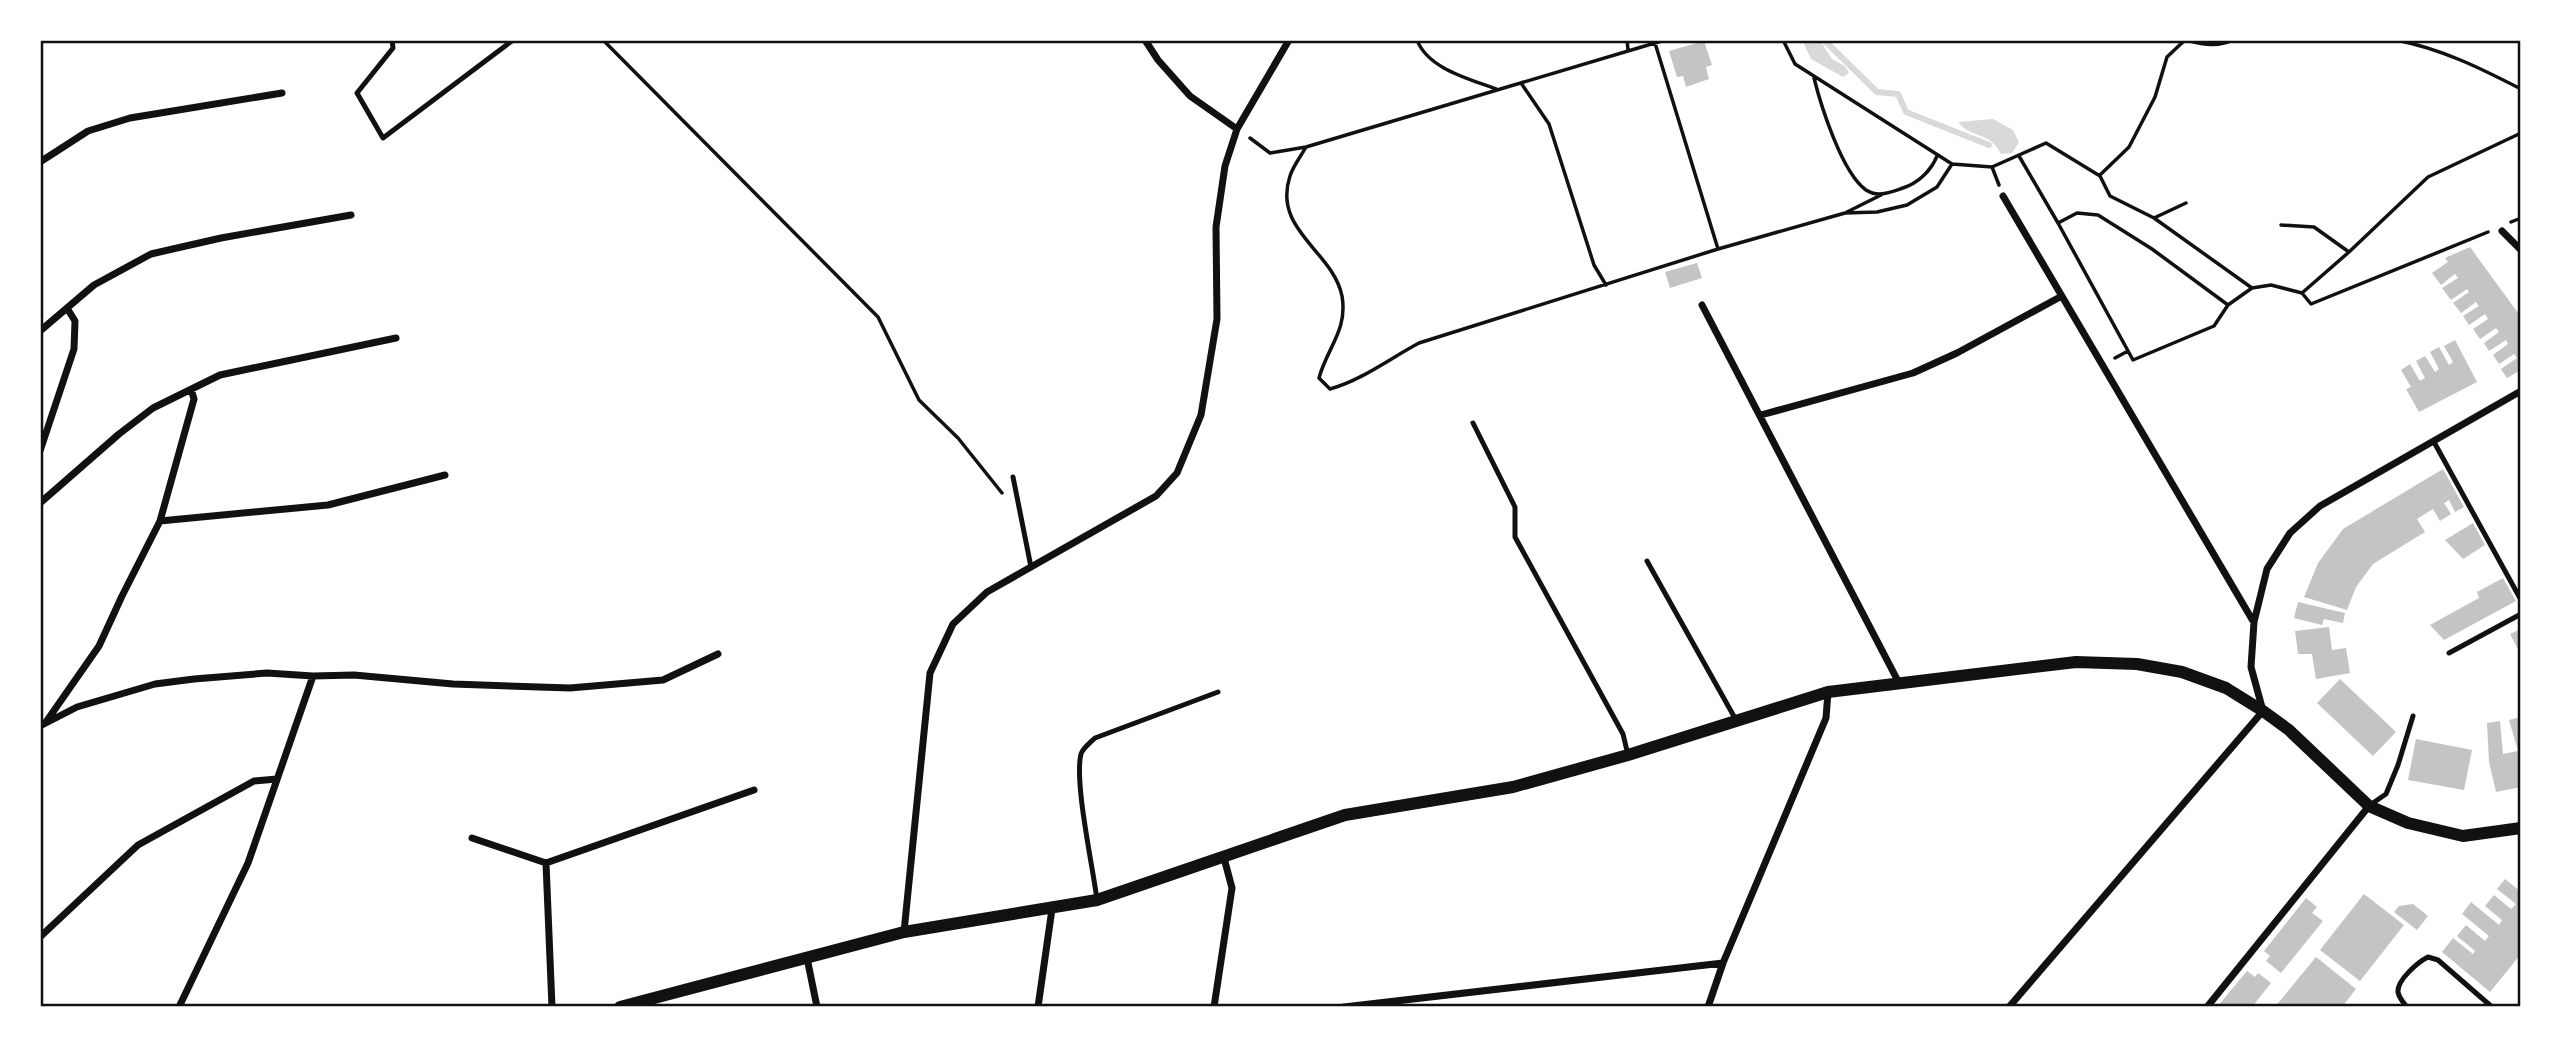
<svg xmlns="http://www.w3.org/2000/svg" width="2561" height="1047" font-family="Jost,sans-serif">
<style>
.water{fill:#d9d9d9}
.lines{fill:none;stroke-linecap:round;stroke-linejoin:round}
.stream{stroke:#d9d9d9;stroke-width:6}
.building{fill:#c4c4c4}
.path{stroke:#111;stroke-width:3.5}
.service{stroke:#111;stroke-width:5}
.minor{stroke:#111;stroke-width:7}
.tertiary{stroke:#111;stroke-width:12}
.neatline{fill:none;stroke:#111;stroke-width:2.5}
</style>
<rect width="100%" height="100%" fill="#fff"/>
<!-- water -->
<path class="water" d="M 1806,40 L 1820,40 L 1832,59 L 1845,66 L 1849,73 L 1843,77 L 1811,59 L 1804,44 Z
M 1993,119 L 2013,130 L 2019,142 L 2012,153 L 2001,154 C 1990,131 1971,139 1958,122 Z"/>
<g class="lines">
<!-- stream -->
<path class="stream" d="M 1824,40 L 1877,92 L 1898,94 L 1906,112 L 1989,145"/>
</g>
<!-- building -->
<path class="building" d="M 1704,41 L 1712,65 L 1706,67 L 1709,79 L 1686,87 L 1683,76 L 1677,77 L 1669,51 Z
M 2470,247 L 2521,317 L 2521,370 L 2507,378 L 2501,369 L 2517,358 L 2514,354 L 2499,364 L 2493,355 L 2508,344 L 2506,340 L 2489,351 L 2484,343 L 2499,332 L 2496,328 L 2480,339 L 2473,329 L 2488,319 L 2485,314 L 2469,325 L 2463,316 L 2479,306 L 2476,302 L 2461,313 L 2453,303 L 2469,292 L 2467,289 L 2451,300 L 2442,288 L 2458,278 L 2455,274 L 2441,285 L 2432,273 L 2448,262 L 2445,258 Z
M 1697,263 L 1702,278 L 1670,288 L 1665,272 Z
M 2455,340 L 2477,382 L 2419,412 L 2406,389 L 2411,387 L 2401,370 L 2410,364 L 2420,381 L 2425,378 L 2416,361 L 2425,356 L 2435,372 L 2439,369 L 2430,352 L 2439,347 L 2449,365 L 2453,362 L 2444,346 Z
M 2443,469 L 2464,507 L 2455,512 L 2449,500 L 2444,503 L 2451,514 L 2440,521 L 2433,509 L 2417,519 L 2425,532 L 2373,564 L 2356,587 L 2347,610 L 2304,597 L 2318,563 L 2343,529 Z
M 2473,523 L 2485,545 L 2463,559 L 2445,540 Z
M 2503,578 L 2516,601 L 2444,640 L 2430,625 L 2479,598 L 2477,592 Z
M 2298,602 L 2345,613 L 2343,623 L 2324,619 L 2322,625 L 2294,618 Z
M 2329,627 L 2332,650 L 2346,648 L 2350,673 L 2316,679 L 2312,654 L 2298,654 L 2295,631 Z
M 2521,629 L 2521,655 L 2510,634 Z
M 2340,679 L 2396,732 L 2373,756 L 2317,703 Z
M 2521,717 L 2521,787 L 2496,792 L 2489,762 L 2487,723 L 2500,721 L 2503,754 L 2518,751 L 2509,720 Z
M 2416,739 L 2472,750 L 2464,790 L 2408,780 Z
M 2505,879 L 2521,892 L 2521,954 L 2490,992 L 2442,952 L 2453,938 L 2473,954 L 2475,951 L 2457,936 L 2466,925 L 2485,941 L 2489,936 L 2462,914 L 2471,902 L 2499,925 L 2502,920 L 2485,906 L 2494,895 L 2511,909 L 2516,904 L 2497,889 Z
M 2364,894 L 2404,925 L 2360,981 L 2320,950 Z
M 2306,898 L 2317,907 L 2312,913 L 2323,921 L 2281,973 L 2266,961 L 2270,956 L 2264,951 Z
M 2413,904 L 2428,916 L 2417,930 L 2394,912 L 2399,906 Z
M 2316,957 L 2356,989 L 2342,1007 L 2275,1007 Z
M 2247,971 L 2255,977 L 2258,973 L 2271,983 L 2252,1007 L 2217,1007 Z"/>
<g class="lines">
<!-- path -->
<path class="path" d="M 603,40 L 878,317 L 919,400 L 958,438 L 1002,493
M 1417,40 C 1428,69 1470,79 1496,89
M 1627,40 L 1628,50
M 1665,40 L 1306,147 C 1301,156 1293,166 1290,176 C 1272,230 1333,251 1342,296 C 1348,330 1327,348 1319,378 L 1330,389 C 1362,380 1389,359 1419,343 L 1718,249
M 1783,40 L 1795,64 L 1952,164 L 1992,167 L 2046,143 L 2100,176 L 2110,196 L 2154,218 L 2252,288
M 2185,40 C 2203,44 2216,48 2233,40
M 2396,40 C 2442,49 2480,68 2521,89
M 1655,43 L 1718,249 L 1845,213 L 1877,212 L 1907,205 L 1937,187 L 1952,164
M 1814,78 C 1821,106 1842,173 1866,190 C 1878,198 1891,192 1903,188 C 1918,183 1931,171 1937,156
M 1521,83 L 1549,124 L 1594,265 L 1606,285
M 1250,138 L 1270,153 L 1306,147
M 2019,156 L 2058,223 L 2133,360 L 2214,326 L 2228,305 L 2252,288 L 2271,285 L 2302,293 L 2349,252 L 2428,177 L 2521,133
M 1992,167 L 1999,185
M 2100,175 L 2129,147 L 2155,97 L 2167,57 L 2185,40
M 1847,212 L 1881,195
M 2154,218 L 2186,203
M 2511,222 L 2521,218
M 2058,223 L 2077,213 L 2098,215 L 2152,249 L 2228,305
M 2281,225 L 2314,227 L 2349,252
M 2302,293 L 2311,304 L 2488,232
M 2115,358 L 2128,351"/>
<!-- service -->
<path class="service" d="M 392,40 L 393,48 L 357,93 L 383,138 L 513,40
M 1473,423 L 1515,507 L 1515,537 L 1623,734 L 1628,755
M 2434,442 L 2521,600
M 1013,477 L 1031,567
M 1647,561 L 1736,720
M 2449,653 L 2521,614
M 2370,805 L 2386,794 L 2398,765 L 2413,716
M 1097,900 C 1093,867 1074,782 1081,754 C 1083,748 1090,743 1095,738 L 1218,692
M 2407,1007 C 2403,1002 2399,998 2398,992 C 2397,980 2418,962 2428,957 L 2438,960 L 2492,1007"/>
<!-- minor -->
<path class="minor" d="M 1145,40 L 1158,60 L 1190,96 L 1237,129
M 40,162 L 88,131 L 130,118 L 282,93
M 2003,196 L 2253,621
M 2502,231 L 2521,250
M 1702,305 L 1899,683
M 40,331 L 94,285 L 151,254 L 221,238 L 351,215
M 1761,415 L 1913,373 L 1957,353 L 2060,297
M 40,451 L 74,349 L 75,321 L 67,308
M 40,503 L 119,434 L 153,408 L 220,375 L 396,338
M 160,521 L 328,505 L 445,475
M 46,722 L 99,646 L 122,596 L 160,521 L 194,399 L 191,389
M 40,726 L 77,707 L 155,684 L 194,679 L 267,673 L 313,676 L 354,675 L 453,684 L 570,688 L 663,680 L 718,654
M 472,838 L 546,863
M 904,932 L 930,673 L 953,624 L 987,592 L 1156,496 L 1177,473 L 1201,415 L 1217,319 L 1216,227 L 1225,166 L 1237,129 L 1289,40
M 40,937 L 138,845 L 254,781 L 277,779
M 807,958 L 817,1007
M 179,1007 L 248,863 L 313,676
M 552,1007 L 546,863 L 754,790
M 1038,1007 L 1052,909
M 1214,1007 L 1232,888 L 1224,858
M 1344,1007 L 1723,963
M 1708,1007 L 1723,963 L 1826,718 L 1828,692
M 2009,1007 L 2263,711 L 2251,667 L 2254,622 L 2267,569 L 2290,533 L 2320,506 L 2521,391
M 2207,1007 L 2369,806"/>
<!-- tertiary -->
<path class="tertiary" d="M 620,1007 L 904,932 L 1097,900 L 1345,815 L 1513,787 L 1628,755 L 1828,692 L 2076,662 L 2137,664 L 2182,672 L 2226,688 L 2263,711 L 2289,730 L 2369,806 L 2408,823 L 2463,836 L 2521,828"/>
</g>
<!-- border -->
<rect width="2561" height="1047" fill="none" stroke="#ffffff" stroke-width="84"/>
<rect x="42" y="42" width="2477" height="963" class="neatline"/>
</svg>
